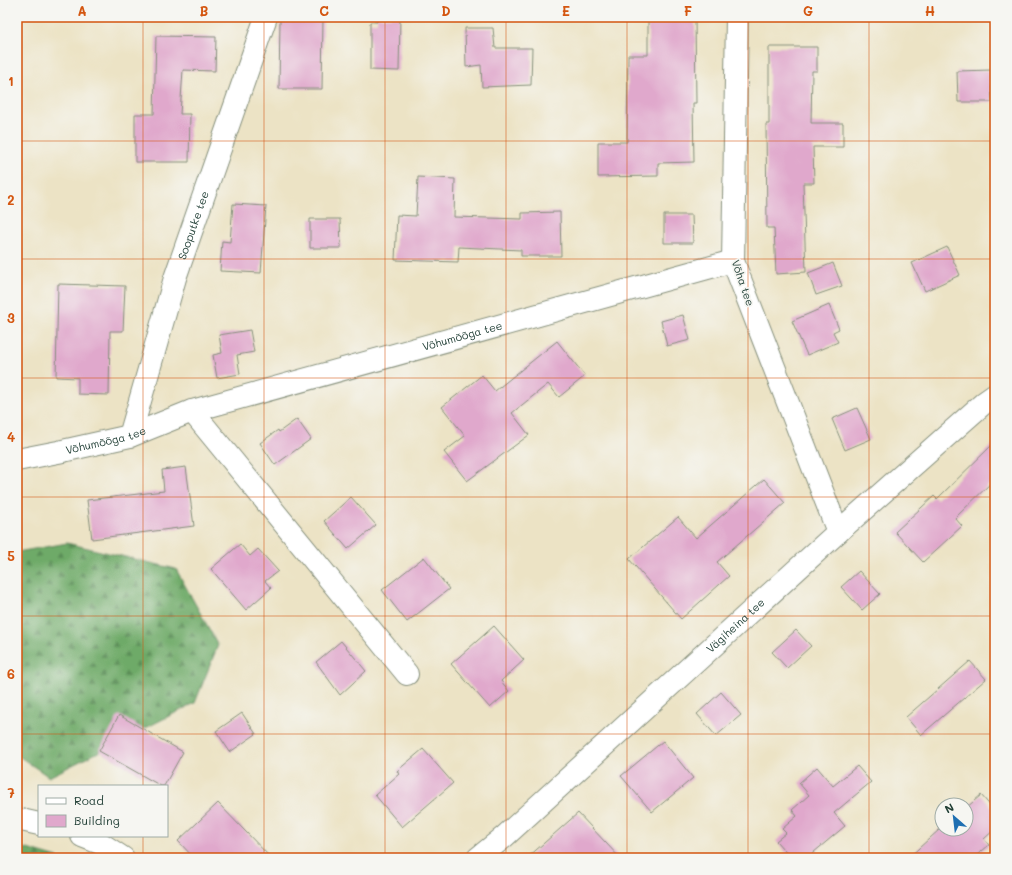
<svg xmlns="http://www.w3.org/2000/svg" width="1012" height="875" font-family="Mali,sans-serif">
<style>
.forest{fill:url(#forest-firs);stroke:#46744e}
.building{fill:#e0a8cc}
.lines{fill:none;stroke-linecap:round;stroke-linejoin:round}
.minor-casing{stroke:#86907c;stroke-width:24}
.minor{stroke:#fff;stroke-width:22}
.grid{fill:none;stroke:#d45610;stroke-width:1;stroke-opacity:0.55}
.labels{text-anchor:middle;stroke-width:3.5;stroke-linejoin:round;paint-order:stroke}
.street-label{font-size:11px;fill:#1f3d34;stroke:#f6f6f2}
.neatline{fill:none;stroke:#d45610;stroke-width:1.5}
.grid-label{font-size:13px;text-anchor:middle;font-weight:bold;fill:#d45610}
</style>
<defs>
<pattern id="forest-firs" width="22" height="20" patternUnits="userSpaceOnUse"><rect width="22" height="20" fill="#6eaa68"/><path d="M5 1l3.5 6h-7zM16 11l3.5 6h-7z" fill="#5a8c56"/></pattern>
</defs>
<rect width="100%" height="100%" fill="#f6f6f2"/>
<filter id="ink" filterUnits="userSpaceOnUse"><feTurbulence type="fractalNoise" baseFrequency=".025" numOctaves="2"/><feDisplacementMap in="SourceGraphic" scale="8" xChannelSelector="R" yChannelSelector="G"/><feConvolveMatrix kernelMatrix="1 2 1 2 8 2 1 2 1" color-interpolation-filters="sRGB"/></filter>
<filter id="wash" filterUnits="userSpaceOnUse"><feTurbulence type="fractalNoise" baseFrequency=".012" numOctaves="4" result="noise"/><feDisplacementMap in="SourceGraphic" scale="16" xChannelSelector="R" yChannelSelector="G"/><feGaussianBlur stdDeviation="0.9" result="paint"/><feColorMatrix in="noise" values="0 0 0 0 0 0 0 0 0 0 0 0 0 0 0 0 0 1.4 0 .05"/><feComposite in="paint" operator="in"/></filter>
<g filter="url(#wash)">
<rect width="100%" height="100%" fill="#ece3c5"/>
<!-- forest -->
<path class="forest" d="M 67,543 L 176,569 L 218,645 L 195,703 L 49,777 L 17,755 L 17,552 Z
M 17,846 L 58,858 L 17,858 Z"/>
<g id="blocks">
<!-- building -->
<path class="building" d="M 297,17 L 323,17 L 322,89 L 279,89 L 280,19 L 297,19 Z
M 377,17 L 400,17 L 399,71 L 370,70 L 370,22 L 377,22 Z
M 648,17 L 695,17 L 696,103 L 693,103 L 694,162 L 658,163 L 658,176 L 598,177 L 598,142 L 627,142 L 628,55 L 648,55 Z
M 465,28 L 493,28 L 495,48 L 532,48 L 531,85 L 482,87 L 481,65 L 466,67 Z
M 156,36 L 216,37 L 215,71 L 183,70 L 180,114 L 190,114 L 189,162 L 135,162 L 135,114 L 154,114 Z
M 769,47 L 817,47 L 817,71 L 812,71 L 811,123 L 843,123 L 843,147 L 813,147 L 814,183 L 803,183 L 806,272 L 776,274 L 774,228 L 767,228 L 766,124 L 769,124 Z
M 991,70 L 992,102 L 958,102 L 957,71 Z
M 418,177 L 455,179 L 454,217 L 522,219 L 522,213 L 560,212 L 561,256 L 521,256 L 521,250 L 459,247 L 458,262 L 395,260 L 397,215 L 416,216 Z
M 233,204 L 266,206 L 261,273 L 220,271 L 222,241 L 230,242 Z
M 664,215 L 692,215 L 693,243 L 664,243 Z
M 310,219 L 340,219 L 341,248 L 310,248 Z
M 947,247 L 960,275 L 925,291 L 912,263 Z
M 833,263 L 842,286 L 816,295 L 808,273 Z
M 58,284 L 125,286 L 123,331 L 110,331 L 109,395 L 78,394 L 78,378 L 56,377 Z
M 829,305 L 839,329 L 833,332 L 838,342 L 807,355 L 792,321 Z
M 683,315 L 690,340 L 667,346 L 661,321 Z
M 250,330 L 254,352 L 237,355 L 240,374 L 217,378 L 213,355 L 222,353 L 219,335 Z
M 557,341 L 585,376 L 559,397 L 548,384 L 512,413 L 529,435 L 467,481 L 444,452 L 465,436 L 442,407 L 482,375 L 495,391 Z
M 857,408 L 871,439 L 845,450 L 832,419 Z
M 297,419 L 311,439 L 275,465 L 260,443 L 278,430 L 279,432 Z
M 995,442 L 995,479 L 955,518 L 962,526 L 923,562 L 895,532 L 934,496 L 937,499 Z
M 186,467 L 194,526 L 92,539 L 87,500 L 164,491 L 162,470 Z
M 764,479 L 785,503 L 717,562 L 729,576 L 681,619 L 629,559 L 678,517 L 696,538 Z
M 351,497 L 376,525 L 348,549 L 324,521 Z
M 240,544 L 250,556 L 258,549 L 278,571 L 265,581 L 271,588 L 246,610 L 211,569 Z
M 424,557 L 449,589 L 407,622 L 382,590 Z
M 859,571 L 880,594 L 862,610 L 841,587 Z
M 494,626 L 524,660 L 501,681 L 509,691 L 490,708 L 451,664 Z
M 796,630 L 811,646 L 787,668 L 772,652 Z
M 341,641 L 366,671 L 340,695 L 316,662 Z
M 970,661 L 986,679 L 921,735 L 906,717 Z
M 721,692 L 741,715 L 716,736 L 697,714 Z
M 242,713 L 256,734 L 230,752 L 216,731 Z
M 119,715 L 183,752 L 164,786 L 161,786 L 99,751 Z
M 663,741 L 693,778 L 652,812 L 621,776 Z
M 423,749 L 453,783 L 402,827 L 375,795 L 399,774 L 397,771 Z
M 857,766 L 871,782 L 834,813 L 845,826 L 807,858 L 791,858 L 776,841 L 786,833 L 782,829 L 797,816 L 792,810 L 809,795 L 799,783 L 817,767 L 833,786 Z
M 981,795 L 995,811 L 995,829 L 984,839 L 989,845 L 974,858 L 908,858 L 940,829 L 966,829 L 966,808 Z
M 218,803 L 271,858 L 194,858 L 178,841 Z
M 578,813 L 620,858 L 527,858 Z"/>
</g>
</g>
<g filter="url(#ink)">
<use href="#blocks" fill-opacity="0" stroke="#86907c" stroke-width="1"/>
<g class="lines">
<defs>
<g id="minor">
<path d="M 737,17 L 733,261 L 838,532"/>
<path d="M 192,411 L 407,674"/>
<path id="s1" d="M 130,436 L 175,278 L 266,17"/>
<path id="s2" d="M 17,460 L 58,452 L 130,436 L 192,411 L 733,261"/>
<path d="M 17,819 L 39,824"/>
<path d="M 82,836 L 100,843 L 123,858"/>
<path id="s3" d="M 478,858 L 504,837 L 838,532 L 985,402 L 995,395"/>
</g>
</defs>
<!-- minor casing -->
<use href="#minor" class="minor-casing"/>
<!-- minor -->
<use href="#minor" class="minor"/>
</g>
</g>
<!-- grid -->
<path class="grid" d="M 143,17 L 143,786M 264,17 L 264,858M 385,17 L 385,858M 506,17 L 506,858M 627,17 L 627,858M 748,17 L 748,858M 869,17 L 869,858M 17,141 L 995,141M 17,259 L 995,259M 17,378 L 995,378M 17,497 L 995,497M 17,616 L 995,616M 17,734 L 995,734M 143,836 L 143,858"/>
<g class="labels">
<!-- street labels -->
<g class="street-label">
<text dy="4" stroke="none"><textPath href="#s1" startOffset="220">Sooputke tee</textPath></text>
<text transform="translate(743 283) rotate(71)" y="4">Võha tee</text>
<text dy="4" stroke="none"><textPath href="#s2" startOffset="463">Võhumõõga tee</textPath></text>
<text dy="4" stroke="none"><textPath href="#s2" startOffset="91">Võhumõõga tee</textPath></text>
<text dy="4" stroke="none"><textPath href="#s3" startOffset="347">Vägiheina tee</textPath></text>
</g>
</g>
<!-- margin -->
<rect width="1012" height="875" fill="none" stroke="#f6f6f2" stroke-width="44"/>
<!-- legend -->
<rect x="38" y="785" width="130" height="52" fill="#f6f6f2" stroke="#a0aca6"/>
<rect x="46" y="798" width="20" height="6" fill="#ffffff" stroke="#a0aca6"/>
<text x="74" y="805" font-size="12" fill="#1f3d34">Road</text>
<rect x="46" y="815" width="20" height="12" fill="#e0a8cc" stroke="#a0aca6"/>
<text x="74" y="825" font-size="12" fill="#1f3d34">Building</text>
<!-- north arrow -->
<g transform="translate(954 817) rotate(332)"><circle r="19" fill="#f6f6f2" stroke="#a0aca6"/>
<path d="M0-3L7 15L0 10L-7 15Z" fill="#1f6fb2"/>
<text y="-6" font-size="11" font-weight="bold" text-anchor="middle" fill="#1f3d34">N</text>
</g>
<rect x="22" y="22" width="968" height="831" class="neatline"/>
<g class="grid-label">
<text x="82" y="16">A</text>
<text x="204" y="16">B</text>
<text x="324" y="16">C</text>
<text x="446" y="16">D</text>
<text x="566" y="16">E</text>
<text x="688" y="16">F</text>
<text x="808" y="16">G</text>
<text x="930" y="16">H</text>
<text x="11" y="86">1</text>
<text x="11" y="205">2</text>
<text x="11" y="323">3</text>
<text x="11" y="442">4</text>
<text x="11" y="561">5</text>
<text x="11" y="679">6</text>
<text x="11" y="798">7</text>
</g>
</svg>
